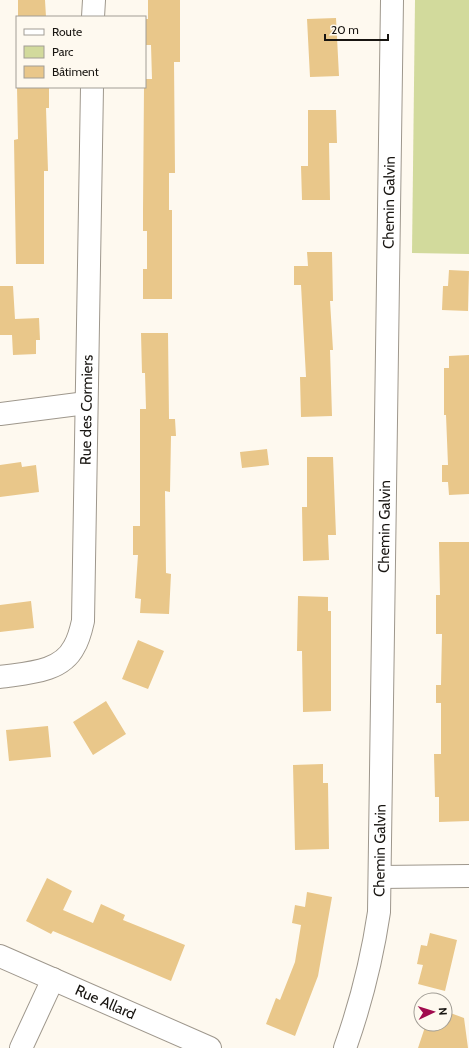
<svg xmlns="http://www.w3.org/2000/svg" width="469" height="1048" font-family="Cabin,sans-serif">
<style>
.green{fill:#d2da9c}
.building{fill:#e9c78a}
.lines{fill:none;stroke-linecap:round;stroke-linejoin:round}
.minor-casing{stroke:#9e978c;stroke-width:24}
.tertiary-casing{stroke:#9e978c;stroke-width:24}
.minor{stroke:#fff;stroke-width:22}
.tertiary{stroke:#fff;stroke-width:22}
.labels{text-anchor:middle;stroke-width:3;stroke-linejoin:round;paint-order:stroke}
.street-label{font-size:15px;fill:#181511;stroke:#fef9ef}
</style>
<rect width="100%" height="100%" fill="#fef9ef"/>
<!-- green -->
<path class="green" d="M 415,0 L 469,0 L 469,254 L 412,253 Z"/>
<!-- building -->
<path class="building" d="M 18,0 L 45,0 L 46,17 L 18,17 Z
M 148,0 L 180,0 L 180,62 L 174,62 L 175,173 L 169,173 L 169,210 L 172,210 L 172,299 L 143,299 L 143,269 L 147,269 L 147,231 L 143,231 L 143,210 L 144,87 L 145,79 L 152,79 L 151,45 L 146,45 L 146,19 L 148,19 Z
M 336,18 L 339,76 L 310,77 L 307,19 Z
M 17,87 L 49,87 L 49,108 L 46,108 L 48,171 L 44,171 L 44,264 L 16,264 L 14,140 L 18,139 Z
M 308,110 L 336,110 L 337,143 L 329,143 L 330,200 L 302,200 L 301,166 L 308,166 Z
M 307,252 L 332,252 L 333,301 L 330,301 L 333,350 L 330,350 L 332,416 L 301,417 L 300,377 L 306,377 L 301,285 L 294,285 L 294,266 L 308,266 Z
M 449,270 L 469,271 L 468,311 L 442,310 L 443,286 L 448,286 Z
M 0,286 L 13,286 L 15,319 L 39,318 L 40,340 L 36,340 L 36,354 L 13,355 L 12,335 L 0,335 Z
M 141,333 L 168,333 L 169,419 L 175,419 L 176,436 L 171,436 L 170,492 L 165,491 L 166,573 L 171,574 L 169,614 L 140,613 L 141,599 L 135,598 L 138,555 L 133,555 L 133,526 L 140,526 L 140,409 L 146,409 L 145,373 L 142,373 Z
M 469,355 L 469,494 L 449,495 L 448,482 L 442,482 L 442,465 L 448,465 L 446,415 L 444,415 L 444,368 L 449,368 L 449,356 Z
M 267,449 L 269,465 L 242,468 L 240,452 Z
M 307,457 L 333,457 L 336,535 L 328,535 L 329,560 L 303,561 L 302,507 L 307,507 Z
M 21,462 L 22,467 L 36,465 L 39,492 L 0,497 L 0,465 Z
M 439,542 L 469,542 L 469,821 L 439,822 L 439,797 L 435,797 L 434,754 L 441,754 L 441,703 L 436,703 L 436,685 L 441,685 L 442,634 L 436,634 L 436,595 L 440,595 Z
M 298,596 L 328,597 L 328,611 L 331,611 L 331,711 L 303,712 L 302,651 L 297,651 Z
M 31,601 L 34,628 L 0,632 L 0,605 Z
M 138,640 L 164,651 L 148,689 L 122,679 Z
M 106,701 L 126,734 L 93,755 L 73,722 Z
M 48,726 L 51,757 L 9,761 L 6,730 Z
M 323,764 L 323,783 L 328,783 L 329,849 L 295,850 L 293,765 Z
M 47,878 L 72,891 L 63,910 L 93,923 L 101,904 L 125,915 L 123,920 L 185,945 L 171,981 L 53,931 L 51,934 L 26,921 Z
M 307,892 L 332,897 L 318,976 L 295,1036 L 266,1024 L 276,998 L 280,1000 L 295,962 L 301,925 L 292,923 L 295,905 L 305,907 Z
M 430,933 L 457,940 L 445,991 L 418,984 L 423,965 L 417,964 L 421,945 L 427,946 Z
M 445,1011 L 464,1018 L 468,1048 L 418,1048 L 426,1024 L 445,1024 Z"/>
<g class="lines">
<defs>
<g id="minor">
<path d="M 93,17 L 94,0"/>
<path d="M 0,414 L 86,403"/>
<path id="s1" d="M 0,677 C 25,673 61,673 74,647 C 79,639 81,630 83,621 L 92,87"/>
<path d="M 380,877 L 469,876"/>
<path id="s2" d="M 0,956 L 210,1048"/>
<path d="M 21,1048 L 53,979"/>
</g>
<g id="tertiary">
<path id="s3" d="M 345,1048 C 361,1003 372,959 379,912 L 392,0"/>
</g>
</defs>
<!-- minor casing -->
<use href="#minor" class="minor-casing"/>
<!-- tertiary casing -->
<use href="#tertiary" class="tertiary-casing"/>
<!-- minor -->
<use href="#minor" class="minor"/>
<!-- tertiary -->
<use href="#tertiary" class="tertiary"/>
</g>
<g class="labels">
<!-- street labels -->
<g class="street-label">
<text dy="5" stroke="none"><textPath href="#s3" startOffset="850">Chemin Galvin</textPath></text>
<text dy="5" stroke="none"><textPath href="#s1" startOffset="322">Rue des Cormiers</textPath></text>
<text dy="5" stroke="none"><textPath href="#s3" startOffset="526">Chemin Galvin</textPath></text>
<text dy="5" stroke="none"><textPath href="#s3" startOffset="202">Chemin Galvin</textPath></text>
<text dy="5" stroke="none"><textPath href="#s2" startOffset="115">Rue Allard</textPath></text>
</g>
</g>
<!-- legend -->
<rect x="16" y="16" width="130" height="72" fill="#fef9ef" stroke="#a29e96"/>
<rect x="24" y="29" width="20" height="6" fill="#ffffff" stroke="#a29e96"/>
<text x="52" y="36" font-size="12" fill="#181511">Route</text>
<rect x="24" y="46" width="20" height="12" fill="#d2da9c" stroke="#a29e96"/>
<text x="52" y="56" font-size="12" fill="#181511">Parc</text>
<rect x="24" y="66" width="20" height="12" fill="#e9c78a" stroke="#a29e96"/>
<text x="52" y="76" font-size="12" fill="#181511">Bâtiment</text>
<!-- north arrow -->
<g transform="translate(433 1012) rotate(86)"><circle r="19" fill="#fef9ef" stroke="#a29e96"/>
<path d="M0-3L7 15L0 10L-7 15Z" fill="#a10b4e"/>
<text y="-6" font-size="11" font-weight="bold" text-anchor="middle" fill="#181511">N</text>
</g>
<!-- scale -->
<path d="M325 34v6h63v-6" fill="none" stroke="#181511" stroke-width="2"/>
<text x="331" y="34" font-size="12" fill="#181511" stroke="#fef9ef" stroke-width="3" paint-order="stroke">20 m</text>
</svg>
